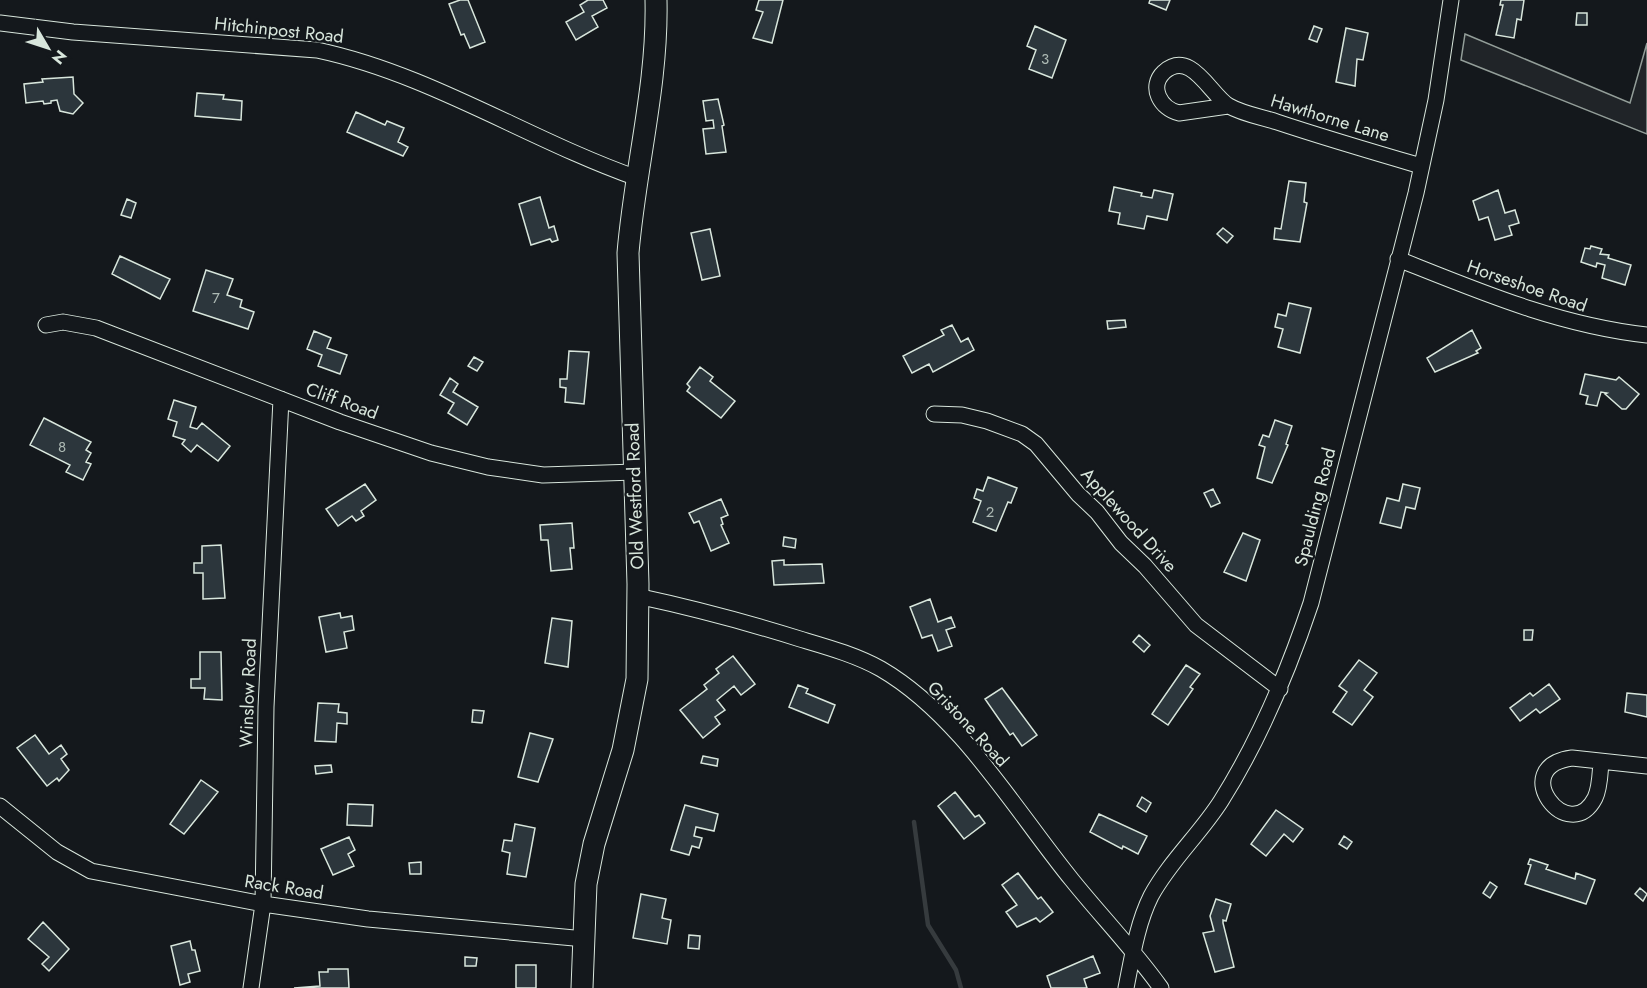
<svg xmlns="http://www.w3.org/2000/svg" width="1647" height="988" font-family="Jost,sans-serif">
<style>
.green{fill:#202428;stroke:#939e99;stroke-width:1.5}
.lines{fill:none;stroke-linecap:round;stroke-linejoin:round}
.stream{stroke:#363b3e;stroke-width:4.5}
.building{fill:#2c363c;stroke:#d8e6dc;stroke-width:1.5}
.street-casing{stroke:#d8e6dc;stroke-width:17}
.secondary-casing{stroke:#d8e6dc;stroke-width:23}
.street{stroke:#14181c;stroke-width:15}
.secondary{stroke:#14181c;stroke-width:21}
.labels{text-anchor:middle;stroke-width:4.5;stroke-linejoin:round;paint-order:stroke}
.number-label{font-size:15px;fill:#adbab4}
.street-label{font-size:18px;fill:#d8e6dc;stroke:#14181c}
</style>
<rect width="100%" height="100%" fill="#14181c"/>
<!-- green -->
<path class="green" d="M 1465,34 L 1630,103 L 1647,43 L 1647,134 L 1461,60 Z"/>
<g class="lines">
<!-- stream -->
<path class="stream" d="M 914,822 L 928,925 L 956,970 L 961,988"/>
</g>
<!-- building -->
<path class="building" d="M 460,0 L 468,0 L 485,42 L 470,48 L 464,34 L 461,35 L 449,4 Z
M 588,0 L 603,0 L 607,8 L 592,16 L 598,27 L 576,40 L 566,22 L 584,12 L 580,5 Z
M 759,0 L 783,0 L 772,43 L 753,38 L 763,12 L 756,10 Z
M 1150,0 L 1170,0 L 1166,10 L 1149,3 Z
M 1501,0 L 1524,0 L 1521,20 L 1517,19 L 1514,38 L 1496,35 L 1503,5 L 1500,5 Z
M 1577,13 L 1587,13 L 1587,25 L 1576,25 Z
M 1035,26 L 1066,40 L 1052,78 L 1029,69 L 1036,50 L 1027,46 Z
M 1314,26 L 1322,29 L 1317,42 L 1309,39 Z
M 1346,28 L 1368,33 L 1363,60 L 1357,59 L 1355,86 L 1336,82 Z
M 73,77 L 74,94 L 83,103 L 73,114 L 60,111 L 57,100 L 51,101 L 51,103 L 44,104 L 43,101 L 26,103 L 24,84 L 43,82 L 42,79 Z
M 197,93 L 224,95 L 223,99 L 242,101 L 241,120 L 195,116 Z
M 718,99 L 724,125 L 722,126 L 726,152 L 706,154 L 703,129 L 714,128 L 713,120 L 706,121 L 703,101 Z
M 356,112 L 385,125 L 387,121 L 404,128 L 398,142 L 408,147 L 403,156 L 347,132 Z
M 1289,181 L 1306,183 L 1304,202 L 1307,203 L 1300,242 L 1274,239 L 1275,228 L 1281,229 Z
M 1114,187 L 1142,193 L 1141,196 L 1152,198 L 1154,190 L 1173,194 L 1167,220 L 1147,216 L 1144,229 L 1118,224 L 1120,213 L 1109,211 Z
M 1498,190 L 1505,213 L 1515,210 L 1519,223 L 1509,226 L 1512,235 L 1495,240 L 1488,217 L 1479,220 L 1473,201 Z
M 540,197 L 549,228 L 554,226 L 558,240 L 552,242 L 550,239 L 531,245 L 519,204 Z
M 127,199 L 136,203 L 131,218 L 121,215 Z
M 1223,228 L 1233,236 L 1227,243 L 1217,234 Z
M 710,229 L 720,276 L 702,280 L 691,233 Z
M 1591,246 L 1602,249 L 1600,254 L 1609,255 L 1608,258 L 1631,265 L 1625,285 L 1602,278 L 1605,265 L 1597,263 L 1596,267 L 1581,262 L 1585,248 L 1590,249 Z
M 120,256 L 170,279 L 160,299 L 112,274 Z
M 206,270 L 233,279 L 227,295 L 242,300 L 240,307 L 254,312 L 248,329 L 193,311 Z
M 1289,303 L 1311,308 L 1300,353 L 1278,347 L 1283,329 L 1275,327 L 1278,314 L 1286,316 Z
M 1125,320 L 1126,327 L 1108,329 L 1107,321 Z
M 952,325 L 961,342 L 968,338 L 974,350 L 933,372 L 929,364 L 912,373 L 903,356 L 944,335 L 941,330 Z
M 1472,330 L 1481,348 L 1476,351 L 1478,353 L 1435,372 L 1427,358 Z
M 314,331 L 331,338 L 327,348 L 347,355 L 340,374 L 318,366 L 322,355 L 307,349 Z
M 569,351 L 589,352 L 584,404 L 565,402 L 566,388 L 560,387 L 560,379 L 567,379 Z
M 474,357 L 483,362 L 477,371 L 468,366 Z
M 700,367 L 713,377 L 710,381 L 735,401 L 721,418 L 687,391 L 690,387 L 687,384 Z
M 1585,374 L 1616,380 L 1619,377 L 1639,394 L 1626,409 L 1622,409 L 1605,394 L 1607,393 L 1601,392 L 1597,406 L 1586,404 L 1588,396 L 1580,394 Z
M 450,378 L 458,384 L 453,392 L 478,407 L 467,425 L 448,413 L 454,403 L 440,395 Z
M 174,400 L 196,407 L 190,427 L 197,429 L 202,423 L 230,446 L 218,461 L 197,445 L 191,452 L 182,444 L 185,440 L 173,436 L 177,422 L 168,419 Z
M 44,418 L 91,442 L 86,450 L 91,453 L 86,462 L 91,464 L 83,480 L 66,472 L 70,465 L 30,445 Z
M 1275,420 L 1292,426 L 1286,444 L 1288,445 L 1272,483 L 1257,478 L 1265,447 L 1259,445 L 1263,435 L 1269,437 Z
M 988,477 L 1017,488 L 1011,503 L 1008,502 L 996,531 L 973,522 L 981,501 L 974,498 L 977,489 L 983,491 Z
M 365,484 L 376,500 L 361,511 L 364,516 L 356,521 L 352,516 L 338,526 L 326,509 Z
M 1403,484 L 1420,488 L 1415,509 L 1406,507 L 1401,528 L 1380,523 L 1387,498 L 1399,501 Z
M 1213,489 L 1220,503 L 1211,507 L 1204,493 Z
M 721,499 L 728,515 L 721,518 L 723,524 L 721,525 L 729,543 L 711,551 L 699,521 L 694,523 L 689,513 Z
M 572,523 L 574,548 L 570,548 L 572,569 L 551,571 L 548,540 L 541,540 L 540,525 Z
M 1243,533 L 1260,540 L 1246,581 L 1224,572 Z
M 784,537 L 796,539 L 795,548 L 783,546 Z
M 221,545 L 225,598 L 203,599 L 203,573 L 194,573 L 194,563 L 202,563 L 202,546 Z
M 784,560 L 784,565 L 822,564 L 824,583 L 774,585 L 772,561 Z
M 930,599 L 938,622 L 951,617 L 955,627 L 946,630 L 952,646 L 938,651 L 932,635 L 922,638 L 910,607 Z
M 340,613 L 341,618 L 352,616 L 354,630 L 344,632 L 347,648 L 326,652 L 319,617 Z
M 552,618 L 572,621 L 568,667 L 545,663 Z
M 1524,630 L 1533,630 L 1532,640 L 1524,640 Z
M 1139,635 L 1150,645 L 1144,652 L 1133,642 Z
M 200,652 L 221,652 L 222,700 L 204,699 L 205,688 L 191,688 L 191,679 L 200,679 Z
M 733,656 L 755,684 L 741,695 L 734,686 L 717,700 L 725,710 L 715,717 L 720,724 L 703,738 L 680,710 L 707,689 L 704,685 L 719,673 L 716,669 Z
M 1359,660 L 1377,673 L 1364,690 L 1373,697 L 1352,725 L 1333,712 L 1347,692 L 1339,686 Z
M 1186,665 L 1200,674 L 1190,687 L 1193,689 L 1168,725 L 1152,714 Z
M 1549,684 L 1560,699 L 1540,713 L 1536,709 L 1520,721 L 1510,708 L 1530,693 L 1533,696 Z
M 798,685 L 808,689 L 806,693 L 835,705 L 828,723 L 789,707 Z
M 1002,688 L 1037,735 L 1022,746 L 1013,733 L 1010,735 L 985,699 Z
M 1627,693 L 1647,695 L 1647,717 L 1625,712 Z
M 318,703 L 339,704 L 338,712 L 347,713 L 347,724 L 337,723 L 336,742 L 315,741 Z
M 473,710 L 484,711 L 482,723 L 472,722 Z
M 530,733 L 553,739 L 538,782 L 518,777 Z
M 35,735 L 49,754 L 61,745 L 67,754 L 61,759 L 69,770 L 59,781 L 57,778 L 47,786 L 17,748 Z
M 703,756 L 718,759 L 717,766 L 701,763 Z
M 331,765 L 332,772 L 316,774 L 315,766 Z
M 201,780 L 218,792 L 184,834 L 170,824 Z
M 955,792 L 975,817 L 979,815 L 985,823 L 964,839 L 938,806 Z
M 1142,797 L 1151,803 L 1146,812 L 1137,806 Z
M 348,804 L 373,805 L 372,826 L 347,825 Z
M 685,805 L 718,814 L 714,831 L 696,827 L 694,836 L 702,838 L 699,848 L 692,846 L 689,855 L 671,850 Z
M 1276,810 L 1303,829 L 1293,842 L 1284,834 L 1266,856 L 1251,844 Z
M 1099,814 L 1147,836 L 1138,854 L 1123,846 L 1122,849 L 1090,832 Z
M 515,824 L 535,828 L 526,877 L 507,874 L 510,853 L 502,851 L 504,840 L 512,841 Z
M 1344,836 L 1352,842 L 1347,849 L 1339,844 Z
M 349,837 L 355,850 L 348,854 L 354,866 L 333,875 L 321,849 Z
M 1530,859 L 1548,865 L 1546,869 L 1575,879 L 1576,873 L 1595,880 L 1586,904 L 1525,884 L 1531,865 L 1528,864 Z
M 421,862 L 421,874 L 410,874 L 409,863 Z
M 1018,873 L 1038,899 L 1041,897 L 1053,912 L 1040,922 L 1036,918 L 1017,927 L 1006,912 L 1017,905 L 1002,885 Z
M 1490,882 L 1497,887 L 1490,898 L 1483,893 Z
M 1640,888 L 1647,894 L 1643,901 L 1635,894 Z
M 641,894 L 666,899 L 662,918 L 671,920 L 667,944 L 633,938 Z
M 1216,899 L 1231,904 L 1226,921 L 1223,920 L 1223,923 L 1234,967 L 1215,972 L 1203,933 L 1214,931 L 1210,916 Z
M 43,922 L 69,949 L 49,971 L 42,964 L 49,957 L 28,939 Z
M 689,935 L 700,936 L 699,949 L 688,948 Z
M 190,941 L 192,950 L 195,950 L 200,971 L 188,974 L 190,982 L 180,985 L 171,946 Z
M 1093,956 L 1100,973 L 1084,979 L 1087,988 L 1051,988 L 1047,976 Z
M 465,957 L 477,958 L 476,966 L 465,966 Z
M 516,965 L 536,965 L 536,988 L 516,988 Z
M 328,969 L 348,969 L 349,988 L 294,988 L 320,986 L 319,972 L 328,972 Z"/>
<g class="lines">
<defs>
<path id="street" d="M 0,23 L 73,32 L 317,50 C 430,74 529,140 637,178
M 1228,106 L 1179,113 C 1161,109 1148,87 1164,72 C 1191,48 1211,96 1229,106 C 1243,114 1262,117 1277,122 C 1325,138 1373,152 1421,166
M 1398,259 C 1481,292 1558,325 1647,335
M 46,325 L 63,322 L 96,328 L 340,422 L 431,453 L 488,467 L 543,475 L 635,472
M 934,414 L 962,415 L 987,421 L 1022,434 L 1036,444 L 1078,494 L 1097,512 L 1121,543 L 1145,566 L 1196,625 L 1280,689
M 637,596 C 693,608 746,622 800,639 C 827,647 856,655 881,669 C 960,715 1015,810 1072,880 C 1101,916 1134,950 1161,988
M 1601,762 C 1600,773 1600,788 1595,798 C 1569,848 1506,767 1572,758 L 1647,766
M 0,806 L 57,852 L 91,871 L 263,904 L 368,919 L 585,939
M 251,988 L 263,904 L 266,707 L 281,399
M 1126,988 C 1132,958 1137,924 1151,896 C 1170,861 1200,834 1221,801 C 1260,739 1288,672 1311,603 L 1416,193 L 1436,100 L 1451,0"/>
<path id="secondary" d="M 582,988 L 586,884 L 594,844 L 623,750 L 637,679 L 638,584 L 628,253 C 635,168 658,85 656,0"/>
</defs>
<!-- street casing -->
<use href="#street" class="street-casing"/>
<!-- secondary casing -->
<use href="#secondary" class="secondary-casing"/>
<!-- street -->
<use href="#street" class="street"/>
<!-- secondary -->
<use href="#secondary" class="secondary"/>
</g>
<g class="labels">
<!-- number labels -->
<g class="number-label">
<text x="1045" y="64">3</text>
<text x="216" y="303">7</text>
<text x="62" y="452">8</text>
<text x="990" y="517">2</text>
</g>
<!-- street labels -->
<g class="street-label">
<text transform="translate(279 30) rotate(6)" y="6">Hitchinpost Road</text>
<text transform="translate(1330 118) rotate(17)" y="6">Hawthorne Lane</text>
<text transform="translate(1527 286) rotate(19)" y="6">Horseshoe Road</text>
<text transform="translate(342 401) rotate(20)" y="6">Cliff Road</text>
<text transform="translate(635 496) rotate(-92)" y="6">Old Westford Road</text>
<text transform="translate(1315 507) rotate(-76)" y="6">Spaulding Road</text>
<text transform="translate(1129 520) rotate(48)" y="6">Applewood Drive</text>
<text transform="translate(248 693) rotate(-88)" y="6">Winslow Road</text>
<text transform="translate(968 724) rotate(47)" y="6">Gristone Road</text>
<text transform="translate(284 887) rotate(9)" y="6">Rack Road</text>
</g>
</g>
<!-- north arrow -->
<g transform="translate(48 48) rotate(129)" stroke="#14181c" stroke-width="4.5" paint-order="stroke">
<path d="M0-4.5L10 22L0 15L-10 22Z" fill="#d8e6dc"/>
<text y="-9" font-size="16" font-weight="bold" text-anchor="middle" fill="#d8e6dc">N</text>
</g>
</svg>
